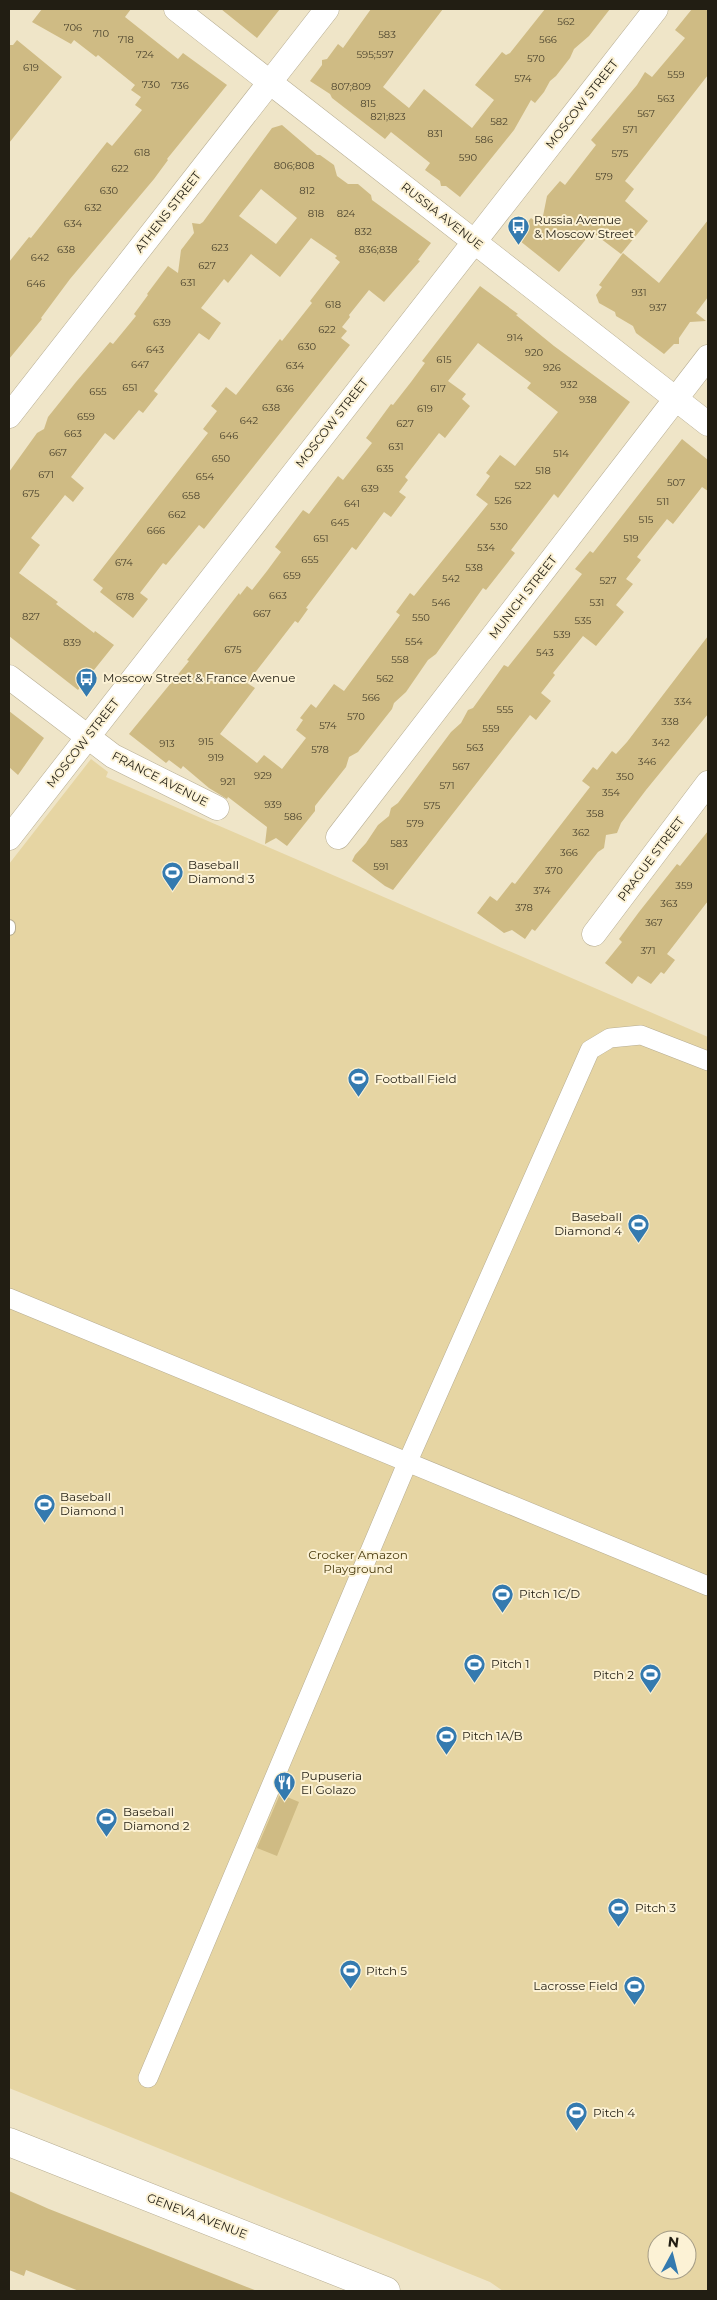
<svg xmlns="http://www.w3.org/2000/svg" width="717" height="2300" font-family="Montserrat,sans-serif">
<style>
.green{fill:#e6d5a3;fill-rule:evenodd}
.building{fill:#cfbb84;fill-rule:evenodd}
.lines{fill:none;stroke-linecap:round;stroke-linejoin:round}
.service-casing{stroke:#b7ad92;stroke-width:14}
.pedestrian-casing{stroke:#b7ad92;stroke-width:20}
.minor-casing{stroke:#b7ad92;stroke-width:25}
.primary-casing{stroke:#b7ad92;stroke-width:29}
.service{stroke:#fff;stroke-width:12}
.pedestrian{stroke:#fff;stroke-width:19}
.minor{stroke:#fff;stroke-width:24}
.primary{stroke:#fff;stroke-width:28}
.labels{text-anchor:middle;stroke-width:4;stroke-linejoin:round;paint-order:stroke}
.number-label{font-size:10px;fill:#4d452f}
.street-label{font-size:12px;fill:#221e13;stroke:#fcf2d5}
.poi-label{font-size:12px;fill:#221e13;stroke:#fcf2d5;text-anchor:start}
.park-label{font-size:12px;fill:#47390c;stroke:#fcf2d5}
</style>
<rect width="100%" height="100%" fill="#efe5c8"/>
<!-- green -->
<path class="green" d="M 91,759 L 108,772 L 106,777 L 708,1037 L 708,2291 L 503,2291 L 490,2282 L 9,2088 L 9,864 ZM 657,2240 L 687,2240 L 687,2270 L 657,2270 Z"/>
<!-- building -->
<path class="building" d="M 42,9 L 131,9 L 125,17 L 178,59 L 183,53 L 227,85 L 167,159 L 168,160 L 154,179 L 70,279 L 41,318 L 42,319 L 9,359 L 9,262 L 29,237 L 31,238 L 107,142 L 112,146 L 142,110 L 135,105 L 141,97 L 131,90 L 135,85 L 98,55 L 96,57 L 74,40 L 71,44 L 32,22 Z
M 221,9 L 280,9 L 257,38 Z
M 371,9 L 443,9 L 383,87 L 409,108 L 424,89 L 472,128 L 494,100 L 475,85 L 502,52 L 506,55 L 510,53 L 545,9 L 610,9 L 589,36 L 574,49 L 570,58 L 556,76 L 550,81 L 544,92 L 535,103 L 531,100 L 514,130 L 460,197 L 446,186 L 441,186 L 440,181 L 425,170 L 430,163 L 391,132 L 385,139 L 332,98 L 330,94 L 310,81 L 322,65 L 322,60 L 327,59 L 338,44 L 343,48 Z
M 692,9 L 708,9 L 708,75 L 625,181 L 634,189 L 625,201 L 648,221 L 621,254 L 592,232 L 559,272 L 515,237 L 531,218 L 541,226 L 547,196 L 560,181 L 565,185 L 596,145 L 591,140 L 637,85 L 645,72 L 652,77 L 685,38 L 675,30 Z
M 17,40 L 62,77 L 9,143 L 9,45 L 13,45 Z
M 282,125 L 317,155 L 320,155 L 334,165 L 337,176 L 348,184 L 358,184 L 371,195 L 372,200 L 431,243 L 418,260 L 420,261 L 384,302 L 369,290 L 349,315 L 350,317 L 342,327 L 347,331 L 341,338 L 350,345 L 204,529 L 199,525 L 166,565 L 163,563 L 140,593 L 148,599 L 133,618 L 100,592 L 103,588 L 93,580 L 208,433 L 203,429 L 217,411 L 211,406 L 226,387 L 236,395 L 280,339 L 282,341 L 312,303 L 310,301 L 340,262 L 335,258 L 337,256 L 311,238 L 280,277 L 251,254 L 228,283 L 224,279 L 201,308 L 221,323 L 209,340 L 199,333 L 154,391 L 158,394 L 143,413 L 139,410 L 114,440 L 105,433 L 71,477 L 84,488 L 73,502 L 65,495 L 31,538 L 40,545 L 19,573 L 58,602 L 56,604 L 94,633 L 95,631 L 114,645 L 78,690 L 9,636 L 9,472 L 37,433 L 44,429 L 48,417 L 76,382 L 110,342 L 113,344 L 136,316 L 134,314 L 148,295 L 147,294 L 168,266 L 178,273 L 181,250 L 194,233 L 192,223 L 200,224 L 203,222 L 272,128 ZM 261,189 L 297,218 L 276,244 L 239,216 Z
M 708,220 L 708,297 L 696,313 L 706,321 L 690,322 L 679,338 L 679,344 L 674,344 L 664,354 L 636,333 L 633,326 L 616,316 L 615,312 L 599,303 L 596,295 L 602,287 L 599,285 L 623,253 L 659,283 Z
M 480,286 L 518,314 L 516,315 L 554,346 L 630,402 L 558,498 L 554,494 L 511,550 L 515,553 L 486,590 L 483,588 L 436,654 L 428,660 L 406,692 L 394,703 L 392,709 L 358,752 L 349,757 L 346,767 L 315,806 L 315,811 L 287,846 L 276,838 L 265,844 L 267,827 L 228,797 L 227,799 L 209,788 L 183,766 L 181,769 L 169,760 L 166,763 L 129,734 L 189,661 L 187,660 L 239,593 L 240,595 L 247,586 L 252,590 L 267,571 L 281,552 L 275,547 L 303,510 L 309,514 L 338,476 L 343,480 L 372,443 L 366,438 L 391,404 L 393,405 L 411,382 L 425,363 L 422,361 ZM 478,343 L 531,383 L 527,388 L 558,412 L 515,466 L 500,455 L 486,473 L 490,476 L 476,495 L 488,504 L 414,596 L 410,593 L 396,612 L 400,615 L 344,691 L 334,684 L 316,708 L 311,704 L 300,718 L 303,720 L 296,730 L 306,738 L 282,769 L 264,755 L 257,763 L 220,734 L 255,688 L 247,683 L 295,621 L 298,623 L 308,609 L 306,608 L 352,547 L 356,550 L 384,512 L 391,517 L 406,497 L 399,492 L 408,480 L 405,477 L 439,433 L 445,438 L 470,406 L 462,399 L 466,394 L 448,381 Z
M 682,439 L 708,460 L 708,491 L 702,487 L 673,524 L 667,519 L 637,557 L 641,560 L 626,579 L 633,584 L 616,605 L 624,612 L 596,646 L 583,636 L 553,673 L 555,675 L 541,693 L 551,701 L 536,720 L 530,715 L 393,890 L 385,886 L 352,861 L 355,855 L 366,843 L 378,825 L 389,816 L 391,808 L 398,803 L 451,732 L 461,723 L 468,710 L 473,708 L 504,665 L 508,667 L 582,574 L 575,569 L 590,551 L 593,553 Z
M 708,636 L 708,714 L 646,790 L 621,823 L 617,833 L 606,835 L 604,848 L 598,852 L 535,931 L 532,929 L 525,939 L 512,930 L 504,933 L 477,913 L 490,896 L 497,901 L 512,882 L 515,884 L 590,787 L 582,781 L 593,767 L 597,770 L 612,751 L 616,754 L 627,742 Z
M 9,711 L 44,738 L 18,775 L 9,767 Z
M 708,831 L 708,901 L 667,954 L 675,960 L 664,974 L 661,972 L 651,984 L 638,976 L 632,984 L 605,963 L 622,942 L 619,939 L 639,912 L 677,864 L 680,866 Z
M 280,1794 L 299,1802 L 277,1856 L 257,1848 Z
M 9,2191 L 49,2209 L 257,2291 L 79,2291 L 26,2270 L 24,2276 L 9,2270 Z"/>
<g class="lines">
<defs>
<path id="service" d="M 9,926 L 9,929"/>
<path id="pedestrian" d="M 9,1298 L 708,1586
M 148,2078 L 408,1461 L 590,1050 L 610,1038 L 641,1035 L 708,1061"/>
<path id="minor" d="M 176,9 L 708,424
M 9,416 L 327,9
M 9,677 L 113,756 L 217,808
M 338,837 L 708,357
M 9,838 L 656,9
M 594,934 L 708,783"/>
<path id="primary" d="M 9,2142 L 386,2291"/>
</defs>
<!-- service casing -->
<use href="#service" class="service-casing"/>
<!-- pedestrian casing -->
<use href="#pedestrian" class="pedestrian-casing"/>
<!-- minor casing -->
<use href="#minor" class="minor-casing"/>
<!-- primary casing -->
<use href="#primary" class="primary-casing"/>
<!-- service -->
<use href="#service" class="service"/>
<!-- pedestrian -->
<use href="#pedestrian" class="pedestrian"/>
<!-- minor -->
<use href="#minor" class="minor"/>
<!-- primary -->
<use href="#primary" class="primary"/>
</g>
<!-- icons -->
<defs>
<symbol id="bus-pin" viewBox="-11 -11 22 30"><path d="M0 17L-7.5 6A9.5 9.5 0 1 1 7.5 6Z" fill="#347aaf" stroke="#fcf2d5"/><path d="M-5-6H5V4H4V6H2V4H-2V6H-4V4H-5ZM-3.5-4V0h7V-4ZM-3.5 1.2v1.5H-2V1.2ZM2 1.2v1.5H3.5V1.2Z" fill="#fff"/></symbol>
<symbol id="stadium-pin" viewBox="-11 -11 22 30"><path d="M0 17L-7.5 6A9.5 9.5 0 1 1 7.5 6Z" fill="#347aaf" stroke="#fcf2d5"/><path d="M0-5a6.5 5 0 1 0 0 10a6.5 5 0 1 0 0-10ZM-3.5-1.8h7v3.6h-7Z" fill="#fff"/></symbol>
<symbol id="restaurant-pin" viewBox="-11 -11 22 30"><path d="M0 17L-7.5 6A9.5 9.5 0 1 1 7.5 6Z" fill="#347aaf" stroke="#fcf2d5"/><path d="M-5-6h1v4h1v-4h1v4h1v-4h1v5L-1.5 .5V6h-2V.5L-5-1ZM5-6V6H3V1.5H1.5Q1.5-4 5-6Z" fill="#fff"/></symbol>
</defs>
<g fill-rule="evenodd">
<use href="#bus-pin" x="506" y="214" width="25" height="34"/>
<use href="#bus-pin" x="74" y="666" width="25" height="34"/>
<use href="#stadium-pin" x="160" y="860" width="25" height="34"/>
<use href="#stadium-pin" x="346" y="1066" width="25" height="34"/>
<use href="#stadium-pin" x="626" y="1212" width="25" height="34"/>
<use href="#stadium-pin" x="32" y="1492" width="25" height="34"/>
<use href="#stadium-pin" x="490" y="1582" width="25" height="34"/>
<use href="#stadium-pin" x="462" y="1652" width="25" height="34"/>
<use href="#stadium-pin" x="638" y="1662" width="25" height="34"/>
<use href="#stadium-pin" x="434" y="1724" width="25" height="34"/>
<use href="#restaurant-pin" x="272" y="1770" width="25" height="34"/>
<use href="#stadium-pin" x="94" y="1806" width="25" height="34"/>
<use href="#stadium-pin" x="606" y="1896" width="25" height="34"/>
<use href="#stadium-pin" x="338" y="1958" width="25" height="34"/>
<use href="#stadium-pin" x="622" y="1974" width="25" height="34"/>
<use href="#stadium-pin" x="564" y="2100" width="25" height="34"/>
</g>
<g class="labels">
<!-- number labels -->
<g class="number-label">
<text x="566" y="25">562</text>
<text x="73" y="31">706</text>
<text x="101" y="37">710</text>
<text x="387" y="38">583</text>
<text x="126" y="43">718</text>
<text x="548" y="43">566</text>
<text x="145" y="58">724</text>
<text x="375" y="58">595;597</text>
<text x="536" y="62">570</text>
<text x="31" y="71">619</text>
<text x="676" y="78">559</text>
<text x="523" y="82">574</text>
<text x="151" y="88">730</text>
<text x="180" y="89">736</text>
<text x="351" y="90">807;809</text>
<text x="666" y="102">563</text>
<text x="368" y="107">815</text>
<text x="646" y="117">567</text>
<text x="388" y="120">821;823</text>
<text x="499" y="125">582</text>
<text x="630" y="133">571</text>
<text x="435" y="137">831</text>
<text x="484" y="143">586</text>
<text x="142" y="156">618</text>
<text x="620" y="157">575</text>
<text x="468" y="161">590</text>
<text x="294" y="169">806;808</text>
<text x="120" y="172">622</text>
<text x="604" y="180">579</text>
<text x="109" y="194">630</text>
<text x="307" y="194">812</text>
<text x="93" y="211">632</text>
<text x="316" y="217">818</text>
<text x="346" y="217">824</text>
<text x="73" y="227">634</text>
<text x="363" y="235">832</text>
<text x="220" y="251">623</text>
<text x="66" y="253">638</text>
<text x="378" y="253">836;838</text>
<text x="40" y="261">642</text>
<text x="207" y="269">627</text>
<text x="188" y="286">631</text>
<text x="36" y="287">646</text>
<text x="639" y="296">931</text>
<text x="333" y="308">618</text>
<text x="658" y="311">937</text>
<text x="162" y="326">639</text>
<text x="327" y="333">622</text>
<text x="515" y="341">914</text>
<text x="307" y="350">630</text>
<text x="155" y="353">643</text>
<text x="534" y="356">920</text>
<text x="444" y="363">615</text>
<text x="140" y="368">647</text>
<text x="295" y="369">634</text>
<text x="552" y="371">926</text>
<text x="569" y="388">932</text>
<text x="130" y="391">651</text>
<text x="285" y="392">636</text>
<text x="438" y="392">617</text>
<text x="98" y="395">655</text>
<text x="588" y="403">938</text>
<text x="271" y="411">638</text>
<text x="425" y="412">619</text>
<text x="86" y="420">659</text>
<text x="249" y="424">642</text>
<text x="405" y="427">627</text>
<text x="73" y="437">663</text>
<text x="229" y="439">646</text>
<text x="396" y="450">631</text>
<text x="58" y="456">667</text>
<text x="561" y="457">514</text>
<text x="221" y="462">650</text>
<text x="385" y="472">635</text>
<text x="543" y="474">518</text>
<text x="46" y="478">671</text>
<text x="205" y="480">654</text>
<text x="676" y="486">507</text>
<text x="523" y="489">522</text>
<text x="370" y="492">639</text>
<text x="31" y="497">675</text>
<text x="191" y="499">658</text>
<text x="503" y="504">526</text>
<text x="663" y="505">511</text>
<text x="352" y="507">641</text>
<text x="177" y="518">662</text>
<text x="646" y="523">515</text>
<text x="340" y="526">645</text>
<text x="499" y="530">530</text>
<text x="156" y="534">666</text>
<text x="321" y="542">651</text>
<text x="631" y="542">519</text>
<text x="486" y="551">534</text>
<text x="310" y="563">655</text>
<text x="124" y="566">674</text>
<text x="474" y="571">538</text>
<text x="292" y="579">659</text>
<text x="451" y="582">542</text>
<text x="608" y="584">527</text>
<text x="278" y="599">663</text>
<text x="125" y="600">678</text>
<text x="441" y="606">546</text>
<text x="597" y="606">531</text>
<text x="262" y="617">667</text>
<text x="31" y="620">827</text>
<text x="421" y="621">550</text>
<text x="583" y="624">535</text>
<text x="562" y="638">539</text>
<text x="414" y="645">554</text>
<text x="72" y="646">839</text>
<text x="233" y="653">675</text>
<text x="545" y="656">543</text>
<text x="400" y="663">558</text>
<text x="385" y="682">562</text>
<text x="371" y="701">566</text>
<text x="683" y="705">334</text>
<text x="505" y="713">555</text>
<text x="356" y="720">570</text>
<text x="670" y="725">338</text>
<text x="328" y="729">574</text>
<text x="491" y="732">559</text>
<text x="206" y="745">915</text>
<text x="661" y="746">342</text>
<text x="167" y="747">913</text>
<text x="475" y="751">563</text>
<text x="320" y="753">578</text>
<text x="216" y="761">919</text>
<text x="647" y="765">346</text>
<text x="461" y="770">567</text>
<text x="263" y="779">929</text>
<text x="625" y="780">350</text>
<text x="228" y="785">921</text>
<text x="447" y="789">571</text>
<text x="611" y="796">354</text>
<text x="273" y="808">939</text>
<text x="432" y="809">575</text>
<text x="595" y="817">358</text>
<text x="293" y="820">586</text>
<text x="415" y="827">579</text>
<text x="581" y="836">362</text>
<text x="399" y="847">583</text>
<text x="569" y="856">366</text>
<text x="381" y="870">591</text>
<text x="554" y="874">370</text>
<text x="684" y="889">359</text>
<text x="542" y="894">374</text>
<text x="669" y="907">363</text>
<text x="524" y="911">378</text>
<text x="654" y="926">367</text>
<text x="648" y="954">371</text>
</g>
<!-- street labels -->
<g class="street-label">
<text transform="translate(582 104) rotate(-52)" y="4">MOSCOW STREET</text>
<text transform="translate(168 212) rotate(-52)" y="4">ATHENS STREET</text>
<text transform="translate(442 216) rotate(38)" y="4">RUSSIA AVENUE</text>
<text transform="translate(332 423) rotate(-52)" y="4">MOSCOW STREET</text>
<text transform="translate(523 597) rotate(-52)" y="4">MUNICH STREET</text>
<text transform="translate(83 743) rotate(-52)" y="4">MOSCOW STREET</text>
<text transform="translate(160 779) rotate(27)" y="4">FRANCE AVENUE</text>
<text transform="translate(651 859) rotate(-53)" y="4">PRAGUE STREET</text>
<text transform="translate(197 2216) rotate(21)" y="4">GENEVA AVENUE</text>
</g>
<!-- poi labels -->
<g class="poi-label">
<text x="534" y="224">Russia Avenue<tspan x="534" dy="14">&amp; Moscow Street</tspan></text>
<text x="103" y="682">Moscow Street &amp; France Avenue</text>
<text x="188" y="869">Baseball<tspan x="188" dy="14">Diamond 3</tspan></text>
<text x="375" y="1083">Football Field</text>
<text x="622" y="1221" text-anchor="end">Baseball<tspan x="622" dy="14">Diamond 4</tspan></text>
<text x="60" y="1501">Baseball<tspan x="60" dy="14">Diamond 1</tspan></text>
<text x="519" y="1598">Pitch 1C/D</text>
<text x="491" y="1668">Pitch 1</text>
<text x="634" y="1679" text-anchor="end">Pitch 2</text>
<text x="462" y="1740">Pitch 1A/B</text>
<text x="301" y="1780">Pupuseria<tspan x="301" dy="14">El Golazo</tspan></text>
<text x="123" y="1816">Baseball<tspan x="123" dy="14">Diamond 2</tspan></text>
<text x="635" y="1912">Pitch 3</text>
<text x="366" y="1975">Pitch 5</text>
<text x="618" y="1990" text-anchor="end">Lacrosse Field</text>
<text x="593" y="2117">Pitch 4</text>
</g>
<!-- park labels -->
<g class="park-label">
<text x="358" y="1559">Crocker Amazon<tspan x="358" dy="14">Playground</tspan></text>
</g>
</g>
<!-- border -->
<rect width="717" height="2300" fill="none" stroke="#221e13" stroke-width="20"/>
<!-- north arrow -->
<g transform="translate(672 2255) rotate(7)"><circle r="24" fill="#fcf2d5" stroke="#a59d87"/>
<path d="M0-4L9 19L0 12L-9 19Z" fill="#347aaf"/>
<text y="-8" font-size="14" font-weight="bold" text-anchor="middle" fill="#221e13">N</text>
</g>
</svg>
